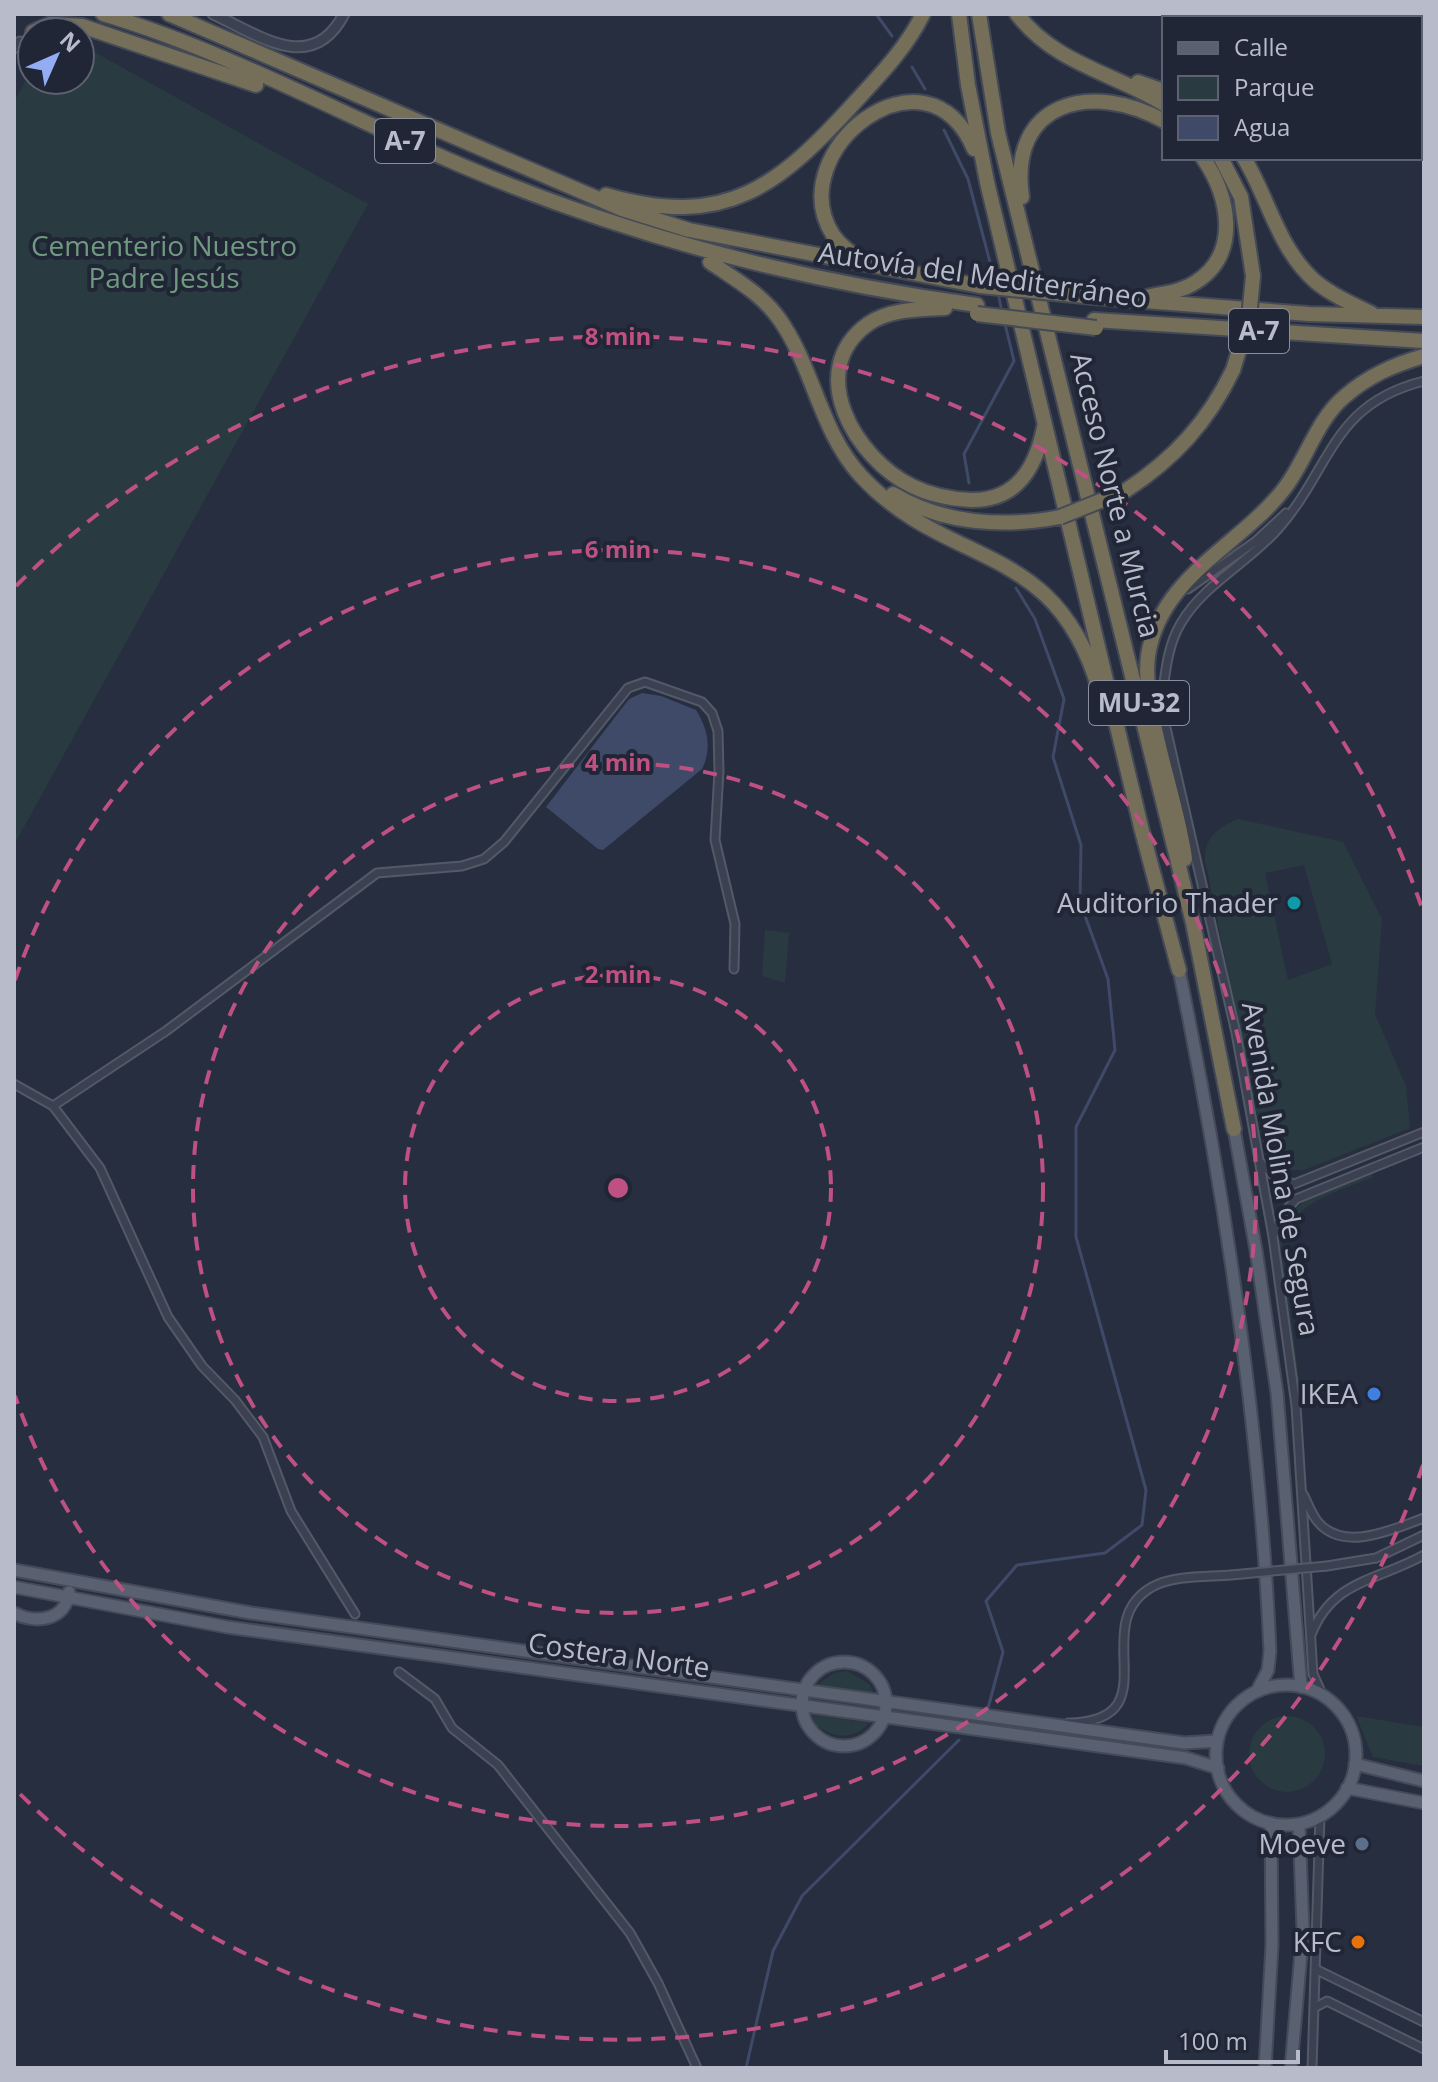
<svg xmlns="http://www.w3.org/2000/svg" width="1438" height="2082" font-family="'Open Sans',sans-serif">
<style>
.green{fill:#293b41;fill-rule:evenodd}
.water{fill:#3e4a68}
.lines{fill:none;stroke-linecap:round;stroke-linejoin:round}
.stream{stroke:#3e4a68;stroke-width:3}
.minor-casing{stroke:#535967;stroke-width:11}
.tertiary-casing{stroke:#535967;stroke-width:13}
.primary-casing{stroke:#454a59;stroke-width:15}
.motorway-casing{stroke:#434957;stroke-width:18}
.minor{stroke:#3b4150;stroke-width:7}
.tertiary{stroke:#3b4150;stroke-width:9}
.primary{stroke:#596070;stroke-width:11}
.motorway{stroke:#756e59;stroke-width:14}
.minor-bridge-casing{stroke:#535967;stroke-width:11;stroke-linecap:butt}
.motorway-bridge-casing{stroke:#434957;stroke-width:18;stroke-linecap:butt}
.minor-bridge{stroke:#3b4150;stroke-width:7}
.motorway-bridge{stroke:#756e59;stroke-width:14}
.ring{fill:none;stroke:#be5182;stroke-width:4;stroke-dasharray:14 10}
.culture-dot{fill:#0f9aa8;stroke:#202635;stroke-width:3}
.shop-dot{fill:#3f7fe0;stroke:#202635;stroke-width:3}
.service-dot{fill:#5c6f8a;stroke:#202635;stroke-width:3}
.food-dot{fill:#e8710a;stroke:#202635;stroke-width:3}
.labels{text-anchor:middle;stroke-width:8;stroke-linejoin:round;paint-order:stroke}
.shield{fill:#202635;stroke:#8a8f9d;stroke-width:2}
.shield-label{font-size:26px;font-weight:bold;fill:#b8bcca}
.park-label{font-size:28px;fill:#709a7f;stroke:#202635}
.street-label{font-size:28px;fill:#b8bcca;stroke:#202635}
.poi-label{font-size:28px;fill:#b8bcca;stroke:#202635;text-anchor:end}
.centre{fill:#be5182;stroke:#202635;stroke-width:4}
.ring-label{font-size:24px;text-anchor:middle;font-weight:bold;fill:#be5182;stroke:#202635;stroke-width:8;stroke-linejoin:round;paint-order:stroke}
</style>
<rect width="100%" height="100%" fill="#272e40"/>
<!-- green -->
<path class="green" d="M 80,44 L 368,204 L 14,845 L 14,102 L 32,69 L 32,80 L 80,80 Z
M 1238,819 L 1343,842 L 1382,919 L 1375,1014 L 1406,1086 L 1410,1128 L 1304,1170 L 1281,1170 L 1265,1154 L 1205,860 C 1204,837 1219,827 1238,819 ZM 1304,865 L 1332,964 L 1288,980 L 1265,873 Z
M 765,930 L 789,933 L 785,983 L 762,976 Z
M 1371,1172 L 1373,1177 C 1337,1192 1300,1200 1281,1237 L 1300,1388 L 1296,1383 L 1278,1233 C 1300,1192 1330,1189 1371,1172 Z
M 847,1671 L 869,1684 L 874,1693 L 817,1685 L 834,1673 Z
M 812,1715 L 870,1723 C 852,1740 835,1739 816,1725 Z
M1249 1754a38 38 0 1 1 76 0a38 38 0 1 1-76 0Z
M 1356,1716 L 1424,1727 L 1424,1766 L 1373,1757 Z"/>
<!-- water -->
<path class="water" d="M 642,693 L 661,696 L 696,710 C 708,729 712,749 702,769 L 603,850 L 598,849 L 546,807 L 629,699 Z"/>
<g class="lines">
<!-- stream -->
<path class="stream" d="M 876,14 L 892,36
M 912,67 L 925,89
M 944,130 L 968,179 L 995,281
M 998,293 L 1002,312
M 969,483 L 964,454 L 1014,361 L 1005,324
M 987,1712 L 1003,1652 L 986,1601 L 1017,1565 L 1105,1553 L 1142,1525 L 1146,1490 L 1076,1237 L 1076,1127 L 1115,1050 L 1108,979 L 1080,902 L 1081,845 L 1053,757 L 1064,699 L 1035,619 L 1016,588
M 746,2068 L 773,1951 L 802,1896 L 959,1740"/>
<defs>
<path id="minor" d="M 1188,589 L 1256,541 L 1286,513
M 14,1084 L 53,1106 L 100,1168 L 168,1317 L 202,1366 L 235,1400 L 263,1437 L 291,1511 L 355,1614
M 53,1106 L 166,1031 L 377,873 L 462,866 L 484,859 L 504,842 L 628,688 L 645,682 L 702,702 L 712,713 L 718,731 L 719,771 L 715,840 L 735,924 L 734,969
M 1260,1162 L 1274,1176 L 1294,1184 L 1424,1132
M 1274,1234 L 1281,1216 L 1296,1199 L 1424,1147
M 1303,1494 C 1308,1503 1311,1514 1318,1522 C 1344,1553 1393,1529 1424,1518
M 1327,1566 L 1376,1558 L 1424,1535
M 1311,1635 C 1332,1580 1377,1581 1424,1555
M 399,1672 L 435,1699 L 452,1728 L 498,1765 L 630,1933 L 658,1983 L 697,2068
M 1323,1696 L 1313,1674 L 1296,1406 L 1273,1237 L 1236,1033 L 1161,706 C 1165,678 1166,648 1181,623 C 1204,584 1248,563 1278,529 C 1332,468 1331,404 1424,381
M 1068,1723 C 1173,1721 1085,1625 1152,1587 C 1173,1575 1207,1577 1231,1575
M 1315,1969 L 1424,2022
M 1314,2008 L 1327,2001 L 1424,2049
M 1312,2068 L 1320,1816"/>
<path id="tertiary" d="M 213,14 C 259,35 312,76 344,14
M 14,48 L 20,42"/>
<path id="primary" d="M 1179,970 C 1225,1194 1260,1423 1270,1651 L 1268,1670 L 1257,1691
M 1234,1129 L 1256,1250 L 1277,1393 L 1301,1687
M 14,1570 L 251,1613 L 1184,1743 L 1217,1741
M 14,1587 L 227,1627 L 1186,1758 L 1218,1768
M 14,1613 C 35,1624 66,1621 69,1592
M802 1704a42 42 0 1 1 84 0a42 42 0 1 1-84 0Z
M1216 1755a70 70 0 1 1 140 0a70 70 0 1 1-140 0Z
M 1355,1764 L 1424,1781
M 1347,1788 L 1424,1803
M 1265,2068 L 1272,1945 L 1271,1823
M 1291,2068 L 1303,1930 L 1299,1824"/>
<path id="motorway" d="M 103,14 C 230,52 348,118 470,169 C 634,238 801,281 977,305
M 169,14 L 622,209 L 689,230 L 980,286
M 959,14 L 968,85 L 987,182 L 1142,831 L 1179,970
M 979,14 L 998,133 L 1193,923 L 1234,1129
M 1017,14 C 1055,64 1114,73 1164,104
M 33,32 L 51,24 L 82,26 L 256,85
M 1138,82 L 1164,91
M 1221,158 L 1241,197 L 1253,276
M 1244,158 C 1269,199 1278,249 1316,282 C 1332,295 1352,304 1371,313
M 606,195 C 726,230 779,186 856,101 C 880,75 907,47 923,14
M 1022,197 C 1008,101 1092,81 1164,121
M 710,262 C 736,280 762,294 780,320 C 814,369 820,431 861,476 C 949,571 1057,538 1100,693
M 866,263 C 854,255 841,247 833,235 C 780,152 926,36 974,149
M 1094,297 L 1309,314 L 1424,317
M 1147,297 C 1164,293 1181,292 1196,282 C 1241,253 1229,196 1203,158
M 945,308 C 920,309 890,309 868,324 C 803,371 856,459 912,486 C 930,495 950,499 971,500 C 1017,501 1036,467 1044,427
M 1094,320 L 1424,341
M 1125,491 C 1174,459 1208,422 1233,370
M 893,494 C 943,524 1003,528 1060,517
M 1185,859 C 1178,801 1141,710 1148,656 C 1160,576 1240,546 1284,489 C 1306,461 1316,421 1344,397 C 1368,376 1393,365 1424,356"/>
</defs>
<!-- minor casing -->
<use href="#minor" class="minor-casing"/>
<!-- tertiary casing -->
<use href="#tertiary" class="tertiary-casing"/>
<!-- primary casing -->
<use href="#primary" class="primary-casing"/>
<!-- motorway casing -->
<use href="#motorway" class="motorway-casing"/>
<!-- minor -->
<use href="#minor" class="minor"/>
<!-- tertiary -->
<use href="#tertiary" class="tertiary"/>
<!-- primary -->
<use href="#primary" class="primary"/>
<!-- motorway -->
<use href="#motorway" class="motorway"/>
<defs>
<path id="minor-bridge" d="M 1231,1575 L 1327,1566"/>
<path id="motorway-bridge" d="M 980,286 L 1094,297
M 977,314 L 1096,328
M 1233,370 L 1249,318 L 1253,276
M 1060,517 L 1125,491"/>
</defs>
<!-- minor-bridge casing -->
<use href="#minor-bridge" class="minor-bridge-casing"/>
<!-- motorway-bridge casing -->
<use href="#motorway-bridge" class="motorway-bridge-casing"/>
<!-- minor-bridge -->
<use href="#minor-bridge" class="minor-bridge"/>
<!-- motorway-bridge -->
<use href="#motorway-bridge" class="motorway-bridge"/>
</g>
<!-- distance rings -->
<g class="ring">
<circle cx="618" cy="1188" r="213"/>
<circle cx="618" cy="1188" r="425"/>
<path d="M15 980A638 638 0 1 1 15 1396"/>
<path d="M1423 1465A851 851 0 0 1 16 1790M16 586A851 851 0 0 1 1423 911"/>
</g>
<!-- markers -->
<circle class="culture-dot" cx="1294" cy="903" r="8"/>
<circle class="shop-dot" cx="1374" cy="1394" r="8"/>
<circle class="service-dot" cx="1362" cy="1844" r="8"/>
<circle class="food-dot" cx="1358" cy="1942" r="8"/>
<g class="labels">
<!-- shield labels -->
<g class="shield">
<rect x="375" y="119" width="60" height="44" rx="6"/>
<rect x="1229" y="309" width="60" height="44" rx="6"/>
<rect x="1089" y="681" width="100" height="44" rx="6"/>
</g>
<g class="shield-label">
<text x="405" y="150">A-7</text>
<text x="1259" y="340">A-7</text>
<text x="1139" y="712">MU-32</text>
</g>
<!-- park labels -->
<g class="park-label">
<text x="164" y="256">Cementerio Nuestro<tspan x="164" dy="32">Padre Jesús</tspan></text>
</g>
<!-- street labels -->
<g class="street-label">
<text transform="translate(983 275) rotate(8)" y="10">Autovía del Mediterráneo</text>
<text transform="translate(1115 495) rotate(76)" y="10">Acceso Norte a Murcia</text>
<text transform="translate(1281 1169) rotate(80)" y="10">Avenida Molina de Segura</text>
<text transform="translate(619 1655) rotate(8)" y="10">Costera Norte</text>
</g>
<!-- poi labels -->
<g class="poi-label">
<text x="1278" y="913">Auditorio Thader</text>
<text x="1358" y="1404">IKEA</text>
<text x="1346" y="1854">Moeve</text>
<text x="1342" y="1952">KFC</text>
</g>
</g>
<circle cx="618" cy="1188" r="12" class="centre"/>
<g class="ring-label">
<text x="618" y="345">8 min</text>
<text x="618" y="558">6 min</text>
<text x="618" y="771">4 min</text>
<text x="618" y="983">2 min</text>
</g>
<!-- border -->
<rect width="1438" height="2082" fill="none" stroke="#b8bcca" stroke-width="32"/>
<!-- legend -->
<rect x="1162" y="16" width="260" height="144" fill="#202635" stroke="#5d6271" stroke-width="2"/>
<rect x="1178" y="42" width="40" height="12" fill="#596070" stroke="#5d6271" stroke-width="2"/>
<text x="1234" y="56" font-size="24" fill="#b8bcca">Calle</text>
<rect x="1178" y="76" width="40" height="24" fill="#293b41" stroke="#5d6271" stroke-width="2"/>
<text x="1234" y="96" font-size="24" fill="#b8bcca">Parque</text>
<rect x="1178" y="116" width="40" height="24" fill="#3e4a68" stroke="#5d6271" stroke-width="2"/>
<text x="1234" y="136" font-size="24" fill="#b8bcca">Agua</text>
<!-- north arrow -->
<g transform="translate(56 56) rotate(45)"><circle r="38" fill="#202635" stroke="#5d6271" stroke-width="2"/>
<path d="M0-6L14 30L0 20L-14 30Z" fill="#94acf3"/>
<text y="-12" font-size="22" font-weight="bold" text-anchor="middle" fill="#b8bcca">N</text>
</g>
<!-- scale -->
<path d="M1166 2050v12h132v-12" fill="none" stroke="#b8bcca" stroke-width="4"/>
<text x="1178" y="2050" font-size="24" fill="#b8bcca" stroke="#202635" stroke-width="6" paint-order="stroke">100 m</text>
</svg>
